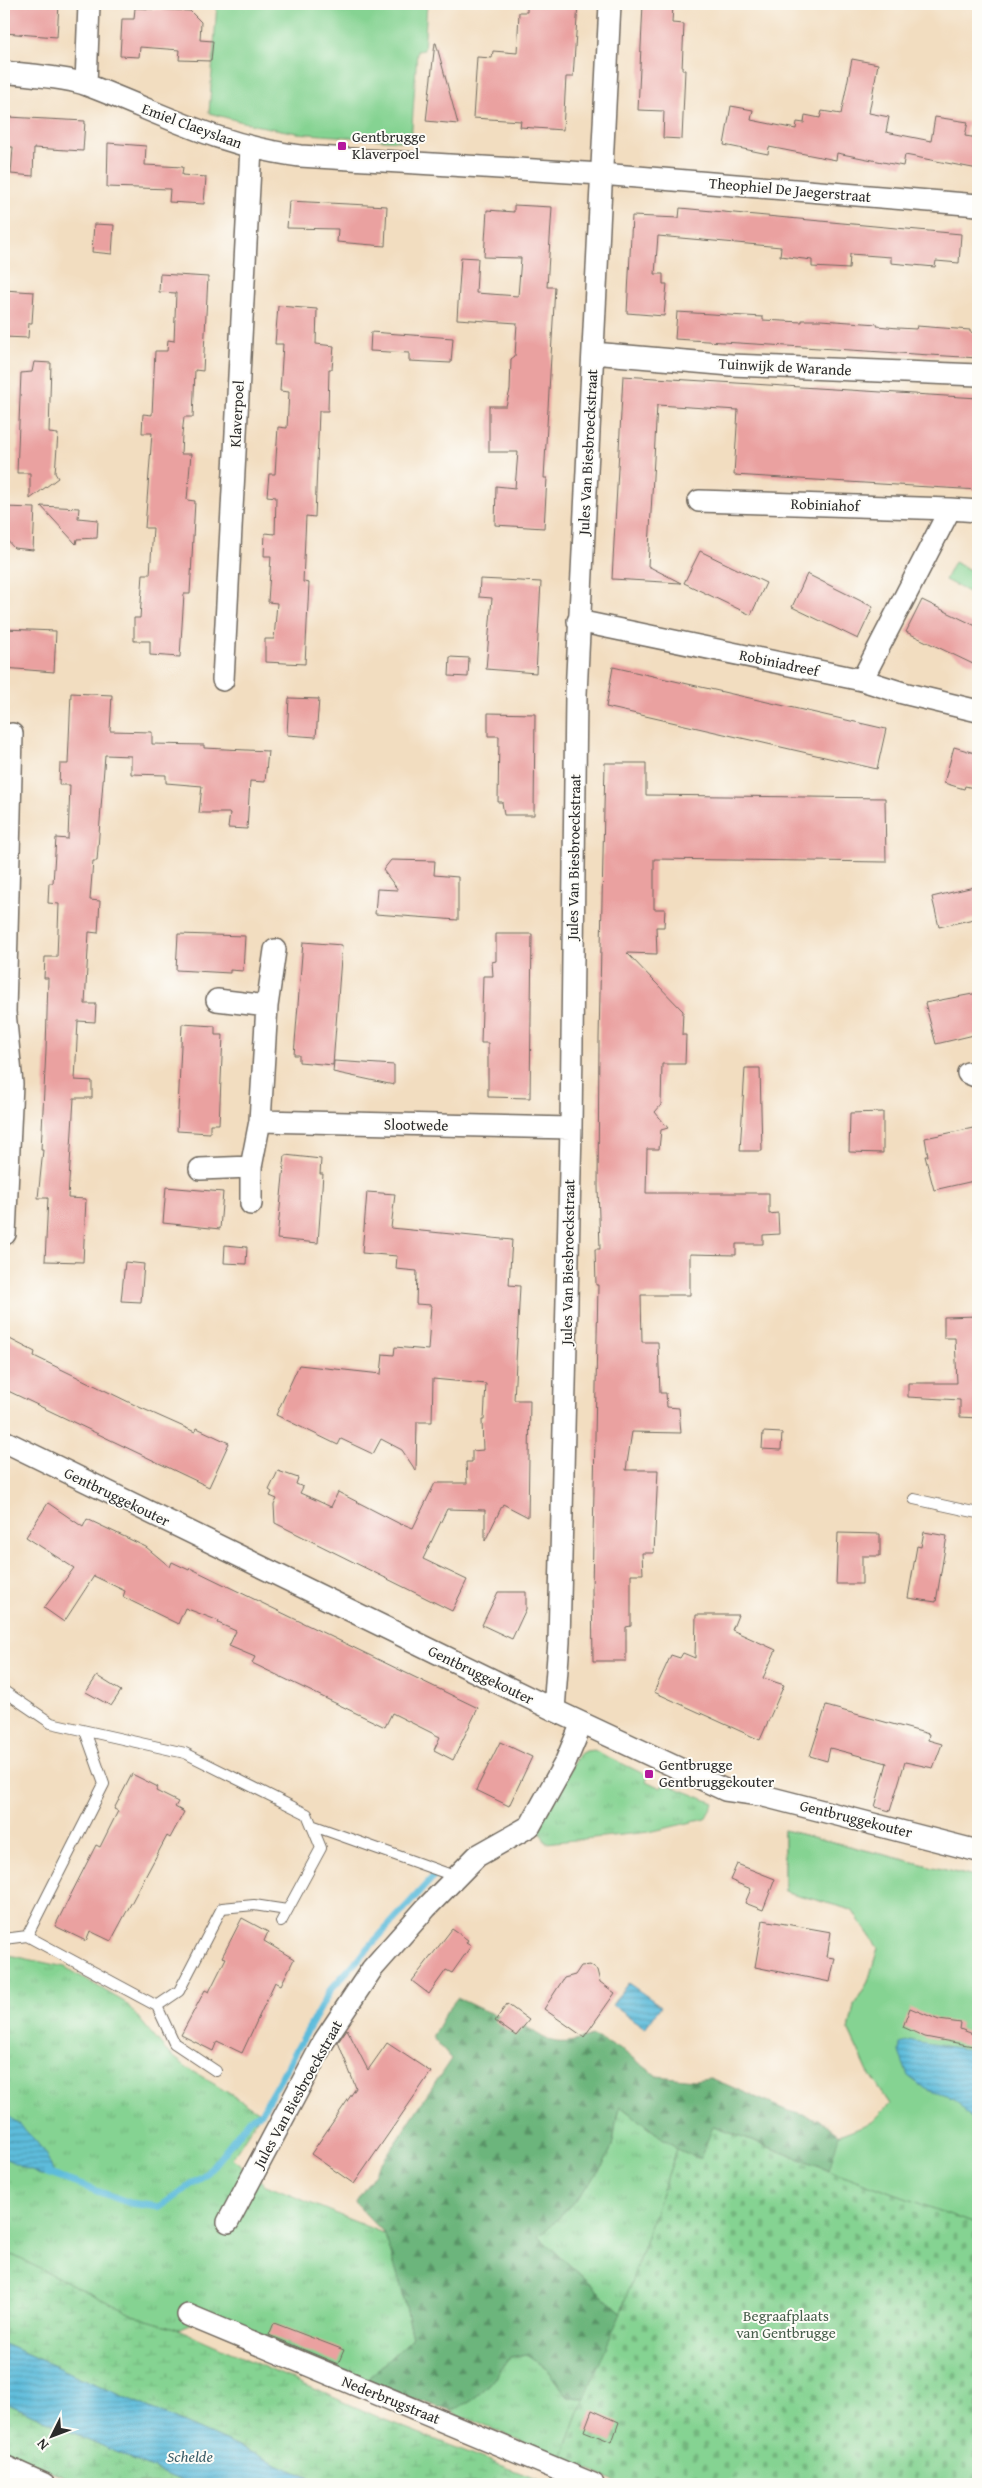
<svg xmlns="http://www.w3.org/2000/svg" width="982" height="2488" font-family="'Gentium Book Plus',serif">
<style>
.grass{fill:url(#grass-tufts);stroke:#587f5e}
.forest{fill:url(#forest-firs);stroke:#4c7054}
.wetland{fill:url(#wetland-marsh);stroke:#587f5e}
.cemetery{fill:url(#cemetery-stones);stroke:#587f5e}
.park{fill:#85d392;stroke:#587f5e}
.water{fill:url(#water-rules);stroke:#447483}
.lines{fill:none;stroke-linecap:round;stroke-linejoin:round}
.stream{stroke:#5dbcdb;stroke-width:7}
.building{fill:#eaa1a0}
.lane-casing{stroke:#71695f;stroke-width:12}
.street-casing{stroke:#71695f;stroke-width:24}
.lane{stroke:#fff;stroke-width:10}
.street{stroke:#fff;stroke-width:21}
.poi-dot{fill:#b5179e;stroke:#fdfcf7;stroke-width:2}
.labels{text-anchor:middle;stroke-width:4;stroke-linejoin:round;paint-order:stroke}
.street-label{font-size:15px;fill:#2b2b2b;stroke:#fdfcf7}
.poi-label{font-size:15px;fill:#2b2b2b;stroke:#fdfcf7;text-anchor:start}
.park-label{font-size:15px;fill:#465d4a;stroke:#fdfcf7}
.water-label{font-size:16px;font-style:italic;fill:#3c5e69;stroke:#fdfcf7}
</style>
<defs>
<pattern id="grass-tufts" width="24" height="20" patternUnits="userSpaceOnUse" patternTransform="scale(1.25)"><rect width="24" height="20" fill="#85d392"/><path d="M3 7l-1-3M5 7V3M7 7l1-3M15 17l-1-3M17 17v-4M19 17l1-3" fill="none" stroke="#73b57e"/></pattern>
<pattern id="forest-firs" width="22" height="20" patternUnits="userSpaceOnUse" patternTransform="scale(1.25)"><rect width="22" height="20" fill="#6cb57c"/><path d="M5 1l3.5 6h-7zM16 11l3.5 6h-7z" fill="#599366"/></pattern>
<pattern id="wetland-marsh" width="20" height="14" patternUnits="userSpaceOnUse" patternTransform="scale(1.25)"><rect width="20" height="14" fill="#85d392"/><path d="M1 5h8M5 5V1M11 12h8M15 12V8" fill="none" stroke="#73b57e"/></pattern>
<pattern id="cemetery-stones" width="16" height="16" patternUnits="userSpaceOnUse" patternTransform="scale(1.25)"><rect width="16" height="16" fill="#85d392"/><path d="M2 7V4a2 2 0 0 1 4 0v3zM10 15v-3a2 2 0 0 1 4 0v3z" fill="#73b57e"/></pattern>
<pattern id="water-rules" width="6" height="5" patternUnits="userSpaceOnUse" patternTransform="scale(1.25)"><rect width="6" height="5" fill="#5dbcdb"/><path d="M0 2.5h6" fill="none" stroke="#4d99b2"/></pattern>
</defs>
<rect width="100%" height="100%" fill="#fdfcf7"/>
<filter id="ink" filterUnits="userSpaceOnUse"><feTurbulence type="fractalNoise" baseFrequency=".02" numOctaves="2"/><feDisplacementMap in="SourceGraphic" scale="10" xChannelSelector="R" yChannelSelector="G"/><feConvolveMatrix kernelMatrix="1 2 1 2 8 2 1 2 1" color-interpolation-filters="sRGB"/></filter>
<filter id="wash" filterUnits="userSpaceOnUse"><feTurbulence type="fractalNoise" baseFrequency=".0096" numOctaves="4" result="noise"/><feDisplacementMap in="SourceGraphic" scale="20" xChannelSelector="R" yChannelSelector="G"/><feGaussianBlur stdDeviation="1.12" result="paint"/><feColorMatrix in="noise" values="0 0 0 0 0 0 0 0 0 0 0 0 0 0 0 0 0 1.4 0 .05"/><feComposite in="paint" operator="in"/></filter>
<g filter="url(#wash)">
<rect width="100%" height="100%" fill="#f2ddc0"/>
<!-- grass -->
<path class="grass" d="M 594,1750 L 648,1776 L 646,1781 L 661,1788 L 664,1783 L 714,1803 L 705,1819 L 649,1832 L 546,1843 L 538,1828 L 578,1755 L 585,1751 Z
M 4,1954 L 65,1967 L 126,2003 L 166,2051 L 188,2068 L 261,2113 L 232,2158 L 266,2185 L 385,2234 L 401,2286 L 413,2337 L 364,2382 L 209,2315 L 178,2329 L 140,2318 L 4,2251 Z
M 620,2106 L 677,2149 L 621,2312 L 539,2237 C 563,2211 595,2184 610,2151 C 616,2138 614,2121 620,2106 Z
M 527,2354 L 550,2372 L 568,2397 L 586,2398 L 578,2414 L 562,2459 L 450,2411 C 480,2398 492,2383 510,2357 Z"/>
<!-- forest -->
<path class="forest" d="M 784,1830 L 978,1878 L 978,2225 L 714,2127 L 700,2159 L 677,2149 L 620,2106 C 614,2121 616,2138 610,2151 C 595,2184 564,2211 539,2237 L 621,2312 L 586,2398 L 568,2397 L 550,2372 L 527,2354 L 510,2357 C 492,2383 480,2399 450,2411 L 364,2382 L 413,2337 L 401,2286 L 385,2234 L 355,2203 L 451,2059 L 432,2037 L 446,2012 L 457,1998 C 469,2003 481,2010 493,2014 C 499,2016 507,2016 512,2019 C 548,2037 547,2051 592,2036 L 622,2050 L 657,2076 L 694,2080 L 711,2078 L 788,2111 L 818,2119 L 839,2135 L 872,2123 L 890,2104 L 868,2072 L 849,2031 L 854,2005 L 868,1982 L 878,1948 L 852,1910 L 784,1891 Z"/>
<!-- wetland -->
<path class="wetland" d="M 4,2251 L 140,2318 L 178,2329 L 385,2420 L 549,2484 L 323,2484 L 4,2344 Z
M 4,2402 L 188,2484 L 82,2484 L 4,2451 Z"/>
<!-- cemetery -->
<path class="cemetery" d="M 713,2127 L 978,2225 L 978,2484 L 622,2484 L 562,2459 L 578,2414 L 621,2312 L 677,2149 L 700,2159 Z"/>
<!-- park -->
<path class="park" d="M 217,4 L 427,4 L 424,50 L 417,51 L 411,142 L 297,133 L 254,125 L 209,113 Z
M 954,562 L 978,574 L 978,597 L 945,580 Z
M 784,1830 L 978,1878 L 978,2225 L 829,2170 L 839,2135 L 872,2122 L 890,2104 L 868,2072 L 849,2031 L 854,2005 L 868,1982 L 878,1948 L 852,1910 L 784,1891 Z"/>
<!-- water -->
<path class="water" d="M 628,1983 L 661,2006 L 645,2028 L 612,2005 Z
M 912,2041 L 978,2051 L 978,2127 L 955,2099 L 925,2089 L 908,2076 L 899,2052 L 900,2044 Z
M 4,2112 C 26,2130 48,2148 54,2176 L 40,2175 L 4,2158 Z
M 4,2344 L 323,2484 L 188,2484 L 4,2402 Z"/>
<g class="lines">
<!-- stream -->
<path class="stream" d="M 47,2173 L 130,2203 L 160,2207 L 208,2172 L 250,2119 L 261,2113 L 331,1989 L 433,1877"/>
</g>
<g id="blocks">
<!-- building -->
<path class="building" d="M 4,4 L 59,4 L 57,37 L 4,33 Z
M 527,4 L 578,4 L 573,77 L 566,77 L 563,130 L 520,127 L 521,121 L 473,118 L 477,57 L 492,58 L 493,51 L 517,53 L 519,12 L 527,12 Z
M 643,4 L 673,4 L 672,23 L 684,24 L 682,70 L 685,70 L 682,139 L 663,138 L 664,111 L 638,110 Z
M 135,8 L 190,11 L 201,22 L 200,40 L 213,41 L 211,61 L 179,60 L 180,50 L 140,47 L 139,57 L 120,56 L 122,19 L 134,19 Z
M 435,43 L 436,43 L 458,124 L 426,121 Z
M 852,59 L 878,64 L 869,113 L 889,117 L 886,132 L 931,141 L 935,117 L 968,122 L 965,136 L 978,138 L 978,169 L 905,155 L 903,166 L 837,153 L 836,160 L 769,147 L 768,154 L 724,145 L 731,106 L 753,110 L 751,120 L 796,129 L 797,122 L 804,123 L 805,115 L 820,118 L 822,111 L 841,114 Z
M 8,117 L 85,121 L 83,151 L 34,148 L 33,176 L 11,174 L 13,147 L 6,147 Z
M 108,143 L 146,146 L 145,165 L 183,167 L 182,175 L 206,177 L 204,204 L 169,202 L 170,189 L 107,187 Z
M 289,201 L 387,206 L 385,246 L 337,242 L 338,229 L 287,228 Z
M 514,205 L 552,207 L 547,287 L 555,287 L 544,478 L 547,478 L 544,528 L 495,525 L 496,486 L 515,488 L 518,452 L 489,452 L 489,406 L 506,406 L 510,390 L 511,359 L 515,356 L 517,323 L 457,319 L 461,257 L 478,258 L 476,293 L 518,296 L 521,258 L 484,257 L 487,210 L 514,212 Z
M 680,208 L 961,234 L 959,263 L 936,261 L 935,267 L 891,263 L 891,257 L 850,254 L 849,269 L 812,267 L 812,260 L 780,256 L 781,247 L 658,236 L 655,274 L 663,274 L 663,284 L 667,284 L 664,316 L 627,313 L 632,216 L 679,218 Z
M 94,224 L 114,225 L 112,254 L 92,252 Z
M 160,274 L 208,277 L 203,371 L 195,370 L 193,417 L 184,417 L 182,435 L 181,454 L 191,454 L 187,500 L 195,501 L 190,594 L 184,594 L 180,657 L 150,655 L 150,641 L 134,641 L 134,618 L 140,618 L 143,574 L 150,574 L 153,528 L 145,528 L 152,433 L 142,433 L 143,414 L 152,415 L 155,351 L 167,351 L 168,340 L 174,341 L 176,293 L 159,292 Z
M 4,290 L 34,292 L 32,323 L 29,323 L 28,338 L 4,337 Z
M 278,306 L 317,309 L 316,344 L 334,346 L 332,369 L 329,369 L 328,411 L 319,411 L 315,517 L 306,516 L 303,582 L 309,583 L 305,664 L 265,662 L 265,639 L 274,639 L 277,603 L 268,602 L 271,556 L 264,556 L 265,533 L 275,534 L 276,497 L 267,496 L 269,474 L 275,474 L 278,427 L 287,428 L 289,392 L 280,391 L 283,344 L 275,344 Z
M 677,312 L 763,317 L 763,320 L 802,322 L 802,320 L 821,320 L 878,324 L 877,326 L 898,328 L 916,329 L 917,326 L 970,330 L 970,332 L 978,333 L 978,358 L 675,339 Z
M 371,332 L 453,338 L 451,363 L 409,361 L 409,353 L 370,351 Z
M 34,362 L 51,363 L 49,433 L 58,434 L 55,473 L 58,478 L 30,499 L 30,473 L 17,473 L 21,373 L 32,372 Z
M 623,376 L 978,398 L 978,490 L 734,475 L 738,410 L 657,405 L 648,566 L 681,583 L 612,579 Z
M 41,506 L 79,508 L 78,518 L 98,520 L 97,538 L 77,539 L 76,544 Z
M 4,507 L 35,508 L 33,550 L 14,548 L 4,537 Z
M 700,551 L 766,583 L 751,615 L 684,583 Z
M 807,574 L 873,607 L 858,639 L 792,607 Z
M 480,579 L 541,582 L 536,673 L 486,669 L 492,598 L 479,597 Z
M 922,600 L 978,627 L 978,652 L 973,664 L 906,632 Z
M 4,629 L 56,631 L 54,672 L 4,668 Z
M 450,657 L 469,658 L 468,677 L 449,676 Z
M 613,667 L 886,729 L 877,769 L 606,707 Z
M 71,693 L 112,695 L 110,731 L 152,732 L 152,744 L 204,745 L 204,748 L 268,751 L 265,782 L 250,781 L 247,829 L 228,828 L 230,813 L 199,813 L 202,786 L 166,783 L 166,775 L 131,774 L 131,756 L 105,755 L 97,861 L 93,861 L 90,900 L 100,901 L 98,933 L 89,932 L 85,1004 L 96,1004 L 95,1022 L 78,1021 L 75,1080 L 92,1081 L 92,1098 L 74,1098 L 68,1198 L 86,1199 L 83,1262 L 45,1261 L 48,1198 L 38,1198 L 43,1150 L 41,1150 L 46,1050 L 48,978 L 44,978 L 45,957 L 57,957 L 59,904 L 48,903 L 49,883 L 53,883 L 56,838 L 68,839 L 70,785 L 59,785 L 60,764 L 68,764 Z
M 289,698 L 319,699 L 316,737 L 287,735 Z
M 488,713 L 535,714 L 534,815 L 504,815 L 502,802 L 498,802 L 499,736 L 488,736 Z
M 954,747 L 978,754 L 978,789 L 965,786 L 964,789 L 944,783 Z
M 605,763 L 646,763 L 646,795 L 885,798 L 886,862 L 654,859 L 654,909 L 665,909 L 664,927 L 656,927 L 657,954 L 627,953 L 683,1011 L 682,1035 L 686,1035 L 685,1064 L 662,1064 L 661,1105 L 655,1112 L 668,1128 L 661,1130 L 659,1149 L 647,1149 L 646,1193 L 769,1193 L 769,1214 L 778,1213 L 779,1234 L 763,1235 L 763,1244 L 736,1244 L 736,1255 L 690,1254 L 690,1295 L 641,1295 L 642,1342 L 658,1342 L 660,1393 L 666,1393 L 667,1407 L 679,1408 L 681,1433 L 632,1432 L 626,1470 L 658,1470 L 654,1553 L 642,1553 L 643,1574 L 631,1574 L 631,1626 L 626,1627 L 626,1661 L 593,1661 L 592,1590 L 598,1285 L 596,1285 L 595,1249 L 600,1249 L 598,1187 L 599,1039 Z
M 391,860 L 435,861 L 434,875 L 458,877 L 458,920 L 375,914 L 377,889 L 398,890 L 383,870 Z
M 978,886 L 978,918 L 939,927 L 932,897 Z
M 178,934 L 245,936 L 243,971 L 230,970 L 230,973 L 176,970 Z
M 496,934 L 532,934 L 530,1098 L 488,1097 L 488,1043 L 481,1043 L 483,976 L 493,976 L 492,962 L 496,961 Z
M 303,942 L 342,945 L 333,1065 L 299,1062 L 299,1055 L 294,1055 Z
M 978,993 L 978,1034 L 936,1044 L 925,1003 Z
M 182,1024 L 215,1026 L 215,1035 L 223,1035 L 219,1124 L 210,1124 L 210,1133 L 177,1131 Z
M 334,1061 L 394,1065 L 394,1085 L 333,1072 Z
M 745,1068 L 760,1068 L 762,1151 L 740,1151 Z
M 883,1112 L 883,1153 L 849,1152 L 850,1113 Z
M 978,1127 L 978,1180 L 934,1190 L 925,1156 L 928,1156 L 925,1138 Z
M 285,1155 L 321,1159 L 320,1174 L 323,1174 L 318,1243 L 277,1239 Z
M 166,1187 L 223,1192 L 220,1229 L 163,1223 Z
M 367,1192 L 395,1194 L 391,1228 L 512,1240 L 509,1285 L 520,1286 L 514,1400 L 530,1400 L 528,1517 L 503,1504 L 485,1541 L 485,1510 L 447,1509 L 423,1559 L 467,1580 L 452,1611 L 275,1523 L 274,1505 L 277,1499 L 270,1496 L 272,1492 L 269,1490 L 278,1471 L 298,1478 L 296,1484 L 303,1487 L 300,1493 L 316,1500 L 331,1507 L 338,1492 L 402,1525 L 403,1524 L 413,1528 L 435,1483 L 467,1483 L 466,1462 L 472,1462 L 472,1451 L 483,1450 L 482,1420 L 484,1420 L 486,1384 L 433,1379 L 432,1422 L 417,1422 L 416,1471 L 402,1450 L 381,1439 L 373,1454 L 341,1439 L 338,1445 L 276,1415 L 299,1365 L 381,1374 L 383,1354 L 394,1355 L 395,1347 L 428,1350 L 431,1305 L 416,1304 L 417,1271 L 396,1269 L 397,1256 L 362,1253 Z
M 225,1245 L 247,1247 L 246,1264 L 224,1263 Z
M 125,1262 L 144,1264 L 141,1302 L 121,1301 Z
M 978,1316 L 978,1418 L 960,1417 L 960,1400 L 908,1397 L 908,1383 L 957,1383 L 955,1338 L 944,1338 L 944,1317 Z
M 4,1336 L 35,1352 L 34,1356 L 139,1407 L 195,1432 L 197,1428 L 229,1443 L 209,1487 L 4,1389 Z
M 763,1432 L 782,1433 L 781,1450 L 762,1449 Z
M 48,1503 L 83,1527 L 87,1519 L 146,1547 L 170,1567 L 172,1562 L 189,1570 L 190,1568 L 478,1708 L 453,1760 L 434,1750 L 440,1737 L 392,1713 L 385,1727 L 252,1663 L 255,1657 L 229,1646 L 236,1631 L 218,1623 L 219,1621 L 185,1608 L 178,1624 L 123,1597 L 125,1591 L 94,1576 L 64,1622 L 44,1608 L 74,1568 L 26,1537 Z
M 924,1532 L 947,1536 L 936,1602 L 908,1598 L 917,1546 L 921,1547 Z
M 838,1533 L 880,1534 L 880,1556 L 862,1556 L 862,1584 L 836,1584 Z
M 498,1592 L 526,1592 L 526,1609 L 512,1639 L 482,1625 Z
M 696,1615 L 738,1615 L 732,1630 L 776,1650 L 763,1678 L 784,1685 L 760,1740 L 654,1692 L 671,1655 L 680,1658 L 683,1653 L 695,1658 Z
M 97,1676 L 121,1691 L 111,1706 L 86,1692 Z
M 826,1706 L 929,1734 L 928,1740 L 942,1744 L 933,1768 L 905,1762 L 890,1811 L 875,1807 L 887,1763 L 830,1748 L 827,1761 L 810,1756 Z
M 500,1742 L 532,1757 L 509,1806 L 476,1790 Z
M 132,1774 L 158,1787 L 156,1791 L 178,1802 L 175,1807 L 184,1812 L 170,1838 L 167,1836 L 111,1941 L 90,1931 L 86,1941 L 55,1926 L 96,1845 L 100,1847 L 118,1811 L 114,1809 Z
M 737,1864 L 775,1879 L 763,1910 L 745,1903 L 751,1889 L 730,1880 Z
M 242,1918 L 268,1932 L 264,1941 L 294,1959 L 281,1985 L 275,1982 L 242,2053 L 217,2041 L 213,2051 L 181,2035 L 205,1990 L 209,1992 L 226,1958 L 222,1957 Z
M 763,1920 L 831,1932 L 827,1957 L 835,1958 L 830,1982 L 755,1967 Z
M 452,1929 L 468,1940 L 466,1943 L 471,1946 L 452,1973 L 446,1970 L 429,1994 L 412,1981 Z
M 590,1965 L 597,1970 L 600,1982 L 615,1993 L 584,2037 L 544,2009 L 564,1978 L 575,1975 L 581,1966 Z
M 507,2004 L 529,2020 L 516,2036 L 495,2021 Z
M 910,2008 L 939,2020 L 961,2023 L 960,2029 L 978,2036 L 978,2047 L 925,2037 L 903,2027 Z
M 347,2029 L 368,2070 L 387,2043 L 431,2072 L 354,2184 L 311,2154 L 356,2088 L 338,2042 Z
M 274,2323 L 344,2350 L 338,2364 L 269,2335 Z
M 592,2410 L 619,2422 L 612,2442 L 584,2431 Z"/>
</g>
</g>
<g filter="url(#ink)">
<use href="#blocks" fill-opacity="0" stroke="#71695f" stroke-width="1"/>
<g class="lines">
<defs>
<path id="lane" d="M 914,1499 L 978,1513
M 4,1691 L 51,1723 L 185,1753 L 307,1814 L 321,1848 L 281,1922
M 314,1826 L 457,1877
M 27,1936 L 104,1784 L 85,1731
M 4,1939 L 27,1936 L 157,2006 L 179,1991 L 222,1908 L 254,1905 L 287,1910
M 157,2006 L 174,2043 L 216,2071"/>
<path id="street" d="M 4,72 C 26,75 67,77 87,85 C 161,113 219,146 300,156 L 601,174 L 978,205
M 86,84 L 89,4
M 593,353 L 731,365 L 978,375
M 699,501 L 950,509 L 862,680
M 950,509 L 978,511
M 578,621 L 862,680 L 903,693 L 978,711
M 223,680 L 251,148
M 275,950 L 267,1006 L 260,1121 L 571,1128
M 217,1000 L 267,1006
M 968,1073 L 978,1077
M 200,1169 L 251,1167
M 251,1204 L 251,1167 L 260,1121
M 5,1234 L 12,1084 L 5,1012 L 12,734
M 4,1441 L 554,1710 L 725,1790 L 760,1795 L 978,1851
M 554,1710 L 559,1642 L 571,1128 L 576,694 L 610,4
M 228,2222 L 324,2041 L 372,1969 L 426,1908 L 477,1856 L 530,1826 L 566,1761 L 582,1723
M 188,2315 L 593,2484
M 4,2466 L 44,2484"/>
</defs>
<!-- lane casing -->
<use href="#lane" class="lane-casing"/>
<!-- street casing -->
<use href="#street" class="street-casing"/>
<!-- lane -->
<use href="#lane" class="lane"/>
<!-- street -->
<use href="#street" class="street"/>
</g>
</g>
<!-- markers -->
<g class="poi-dot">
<rect x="337" y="141" width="10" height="10" rx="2.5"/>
<rect x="644" y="1769" width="10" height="10" rx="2.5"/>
</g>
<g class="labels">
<!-- street labels -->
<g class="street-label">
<text transform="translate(192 126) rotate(20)" y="5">Emiel Claeyslaan</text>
<text transform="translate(790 190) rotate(5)" y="5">Theophiel De Jaegerstraat</text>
<text transform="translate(785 367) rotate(3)" y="5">Tuinwijk de Warande</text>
<text transform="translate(237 414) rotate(-87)" y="5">Klaverpoel</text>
<text transform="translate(588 452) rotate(-87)" y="5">Jules Van Biesbroeckstraat</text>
<text transform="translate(825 505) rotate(2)" y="5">Robiniahof</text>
<text transform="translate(779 663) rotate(12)" y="5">Robiniadreef</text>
<text transform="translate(574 857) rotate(-89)" y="5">Jules Van Biesbroeckstraat</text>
<text transform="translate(416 1125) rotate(1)" y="5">Slootwede</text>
<text transform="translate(568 1262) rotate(-89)" y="5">Jules Van Biesbroeckstraat</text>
<text transform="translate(117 1497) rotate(26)" y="5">Gentbruggekouter</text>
<text transform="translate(481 1675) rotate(26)" y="5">Gentbruggekouter</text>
<text transform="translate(856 1819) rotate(14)" y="5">Gentbruggekouter</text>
<text transform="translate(298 2094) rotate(-61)" y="5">Jules Van Biesbroeckstraat</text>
<text transform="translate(391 2400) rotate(22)" y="5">Nederbrugstraat</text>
</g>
<!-- poi labels -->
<g class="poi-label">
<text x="352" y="142">Gentbrugge<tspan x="352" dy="17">Klaverpoel</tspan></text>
<text x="659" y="1770">Gentbrugge<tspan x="659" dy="17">Gentbruggekouter</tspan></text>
</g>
<!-- park labels -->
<g class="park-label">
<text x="786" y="2321">Begraafplaats<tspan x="786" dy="17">van Gentbrugge</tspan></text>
</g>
<!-- water labels -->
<g class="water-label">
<text x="190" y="2462">Schelde</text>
</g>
</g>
<!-- margin -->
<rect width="982" height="2488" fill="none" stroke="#fdfcf7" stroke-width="20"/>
<!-- north arrow -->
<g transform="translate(52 2436) rotate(228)" stroke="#fdfcf7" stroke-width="4" paint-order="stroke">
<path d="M0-4L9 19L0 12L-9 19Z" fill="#2b2b2b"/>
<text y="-8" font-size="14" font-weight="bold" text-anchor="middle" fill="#2b2b2b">N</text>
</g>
</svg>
